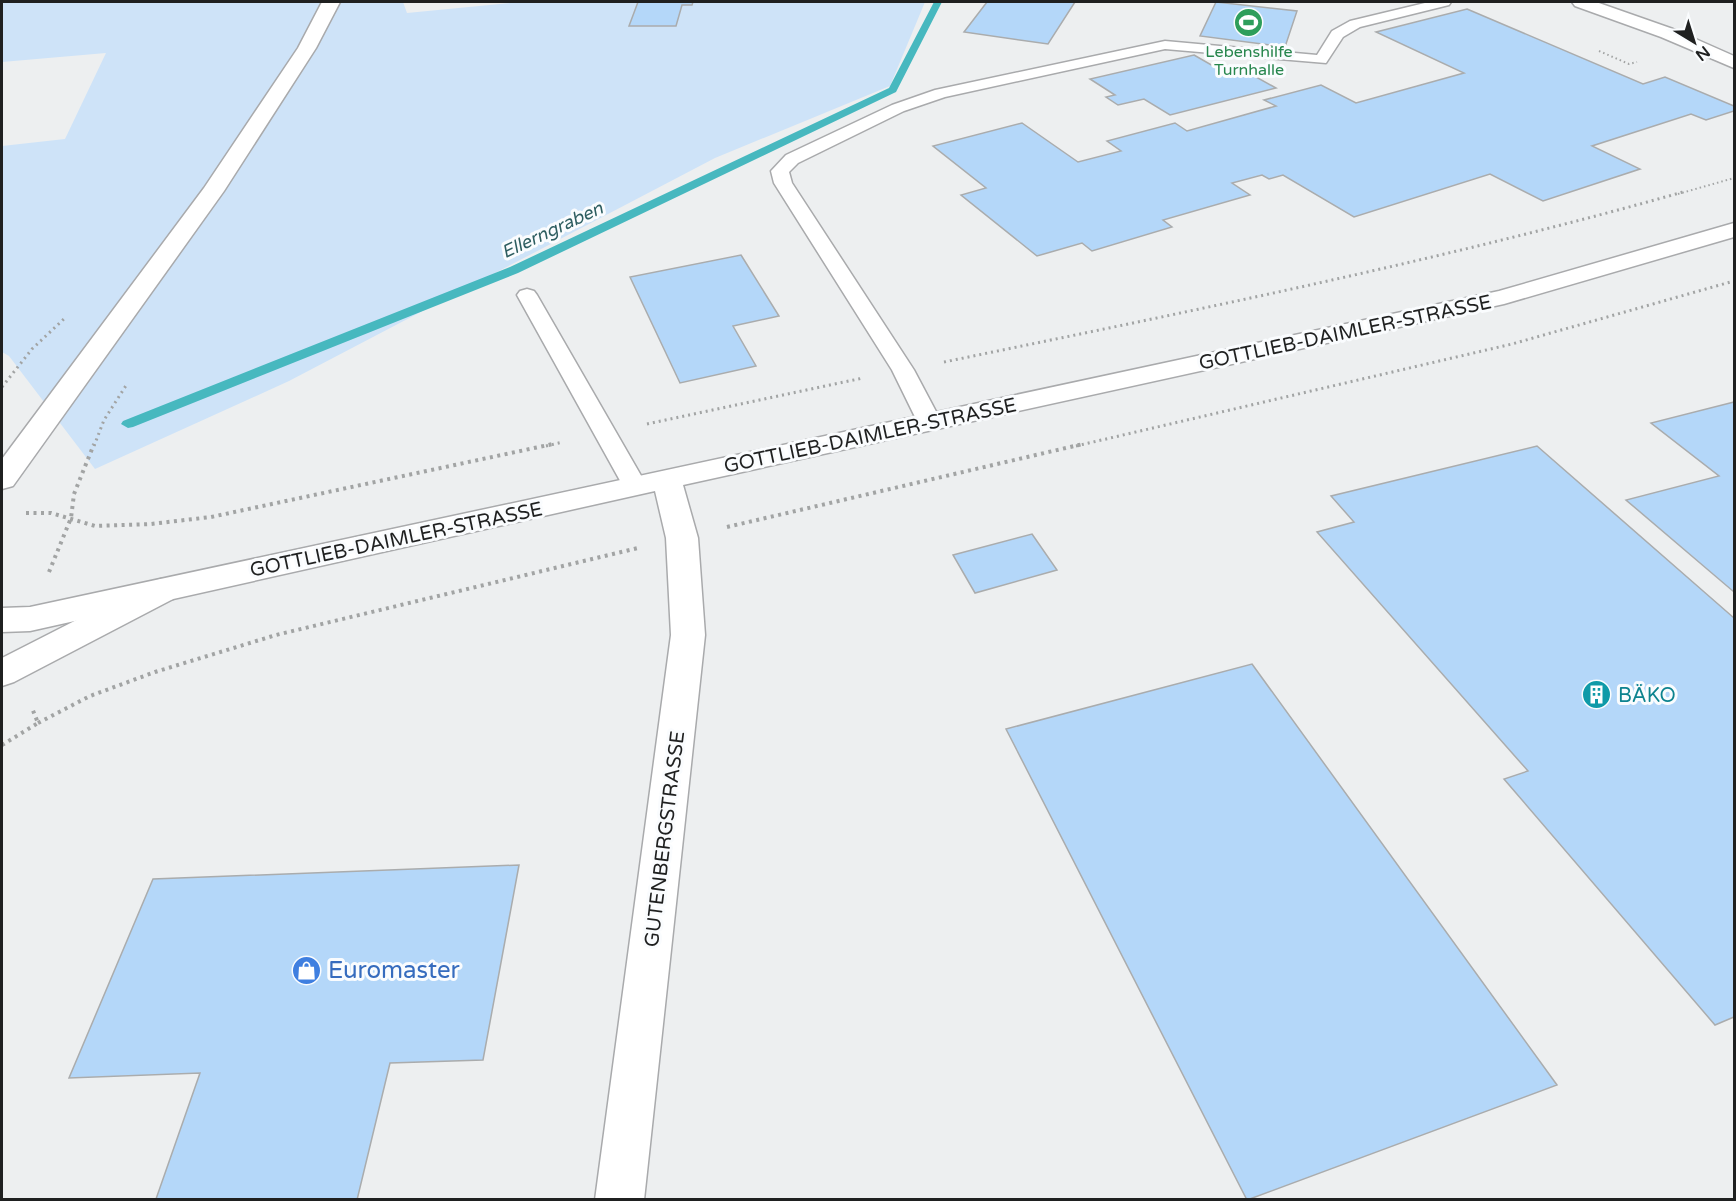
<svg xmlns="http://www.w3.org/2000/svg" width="1736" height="1201" font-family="'Varela Round',sans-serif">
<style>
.green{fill:#cee3f8}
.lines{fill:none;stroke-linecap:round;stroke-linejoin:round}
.stream{fill:#47b8bf;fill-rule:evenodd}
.building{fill:#b4d7f9;stroke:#aaacad;stroke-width:1.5}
.lane-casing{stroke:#a9aaac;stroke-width:3}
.street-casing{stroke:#a9aaac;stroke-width:3}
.secondary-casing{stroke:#a9aaac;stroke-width:3}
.path-far2{stroke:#a2a4a4;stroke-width:2;stroke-dasharray:1.5 3;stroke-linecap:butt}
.path-far1{stroke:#a2a4a4;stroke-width:3;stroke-dasharray:2 4;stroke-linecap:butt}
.path{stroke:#a2a4a4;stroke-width:4;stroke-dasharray:3 4.5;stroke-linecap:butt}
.lane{fill:#fff;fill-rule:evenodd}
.street{fill:#fff;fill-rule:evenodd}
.secondary{fill:#fff;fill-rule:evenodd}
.labels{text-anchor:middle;stroke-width:6;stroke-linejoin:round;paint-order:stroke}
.far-leisure-label{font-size:16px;fill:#27864d;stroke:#fafcfe}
.far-water-label{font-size:18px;font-style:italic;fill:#2d5d60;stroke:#fafcfe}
.street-label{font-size:20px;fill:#1f2020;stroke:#fafcfe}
.culture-label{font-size:20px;fill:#0d838f;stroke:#fafcfe;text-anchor:start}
.near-shop-label{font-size:24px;fill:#366cbe;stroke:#fafcfe;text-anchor:start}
</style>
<rect width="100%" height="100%" fill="#edeff0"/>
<!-- green -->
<path class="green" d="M 2,2 L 403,2 L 407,13 L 519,2 L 925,2 L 890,86 L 715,158 L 289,381 L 95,469 L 9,356 L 2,352 L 2,146 L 65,139 L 106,53 L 2,62 Z"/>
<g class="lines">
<!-- stream -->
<path class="stream" d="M 934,2 L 942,2 L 896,92 L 518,273 L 133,427 L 128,428 L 121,424 L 123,421 L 510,267 L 889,88 Z"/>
</g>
<!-- building -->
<path class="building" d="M 638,2 L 693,2 L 692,5 L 682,5 L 676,26 L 629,26 Z
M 987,2 L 1075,2 L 1048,44 L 964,32 Z
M 1216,2 L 1297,11 L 1285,47 L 1200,36 Z
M 1467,9 L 1643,84 L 1665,77 L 1734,106 L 1734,111 L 1706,120 L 1691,114 L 1592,146 L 1640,169 L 1543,201 L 1490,174 L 1354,217 L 1283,175 L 1269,179 L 1262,175 L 1232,183 L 1250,195 L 1163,220 L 1172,227 L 1092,251 L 1082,243 L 1037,256 L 961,195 L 986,188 L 933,146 L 1022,123 L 1078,162 L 1121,151 L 1107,141 L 1175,123 L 1187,131 L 1276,106 L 1264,100 L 1321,85 L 1356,103 L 1464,73 L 1376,32 Z
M 1194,55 L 1220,70 L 1229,68 L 1241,75 L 1249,73 L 1276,88 L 1170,115 L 1144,99 L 1118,105 L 1106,97 L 1115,95 L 1090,79 Z
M 741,255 L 779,316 L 733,326 L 756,366 L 680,383 L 630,277 Z
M 1734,402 L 1734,592 L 1626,500 L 1719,476 L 1651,423 Z
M 1537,446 L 1734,618 L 1734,1017 L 1715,1025 L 1504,779 L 1528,771 L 1317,532 L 1354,522 L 1331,496 Z
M 1032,534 L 1057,570 L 975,593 L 953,555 Z
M 1252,664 L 1557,1085 L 1247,1200 L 1006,729 Z
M 519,865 L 483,1060 L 390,1063 L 357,1200 L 140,1200 L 156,1199 L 200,1073 L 69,1078 L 153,879 Z"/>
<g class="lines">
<defs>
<path id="lane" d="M 1429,2 L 1451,2 L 1449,5 L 1360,27 L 1343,37 L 1326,63 L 1165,49 L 945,97 L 904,111 L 798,163 L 789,172 L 792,183 L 914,370 L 941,421 L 937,426 L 929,428 L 921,426 L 917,421 L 892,370 L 774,183 L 771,171 L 786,155 L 892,105 L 935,90 L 1165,41 L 1317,55 L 1332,31 L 1350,21 Z
M 527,289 L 534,291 L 537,295 L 647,486 L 644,492 L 635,494 L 626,492 L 623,486 L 517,295 L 520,291 Z"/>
<path id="street" d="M 1572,2 L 1596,2 L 1673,29 L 1734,56 L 1734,68 L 1661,37 L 1575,6 Z
M 1734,223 L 1734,237 L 1504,304 L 683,485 L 698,538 L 705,635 L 644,1200 L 595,1200 L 671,635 L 666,538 L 655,491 L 30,631 L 2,632 L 2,608 L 30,607 L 1499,291 Z"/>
<path id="secondary" d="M 322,2 L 340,2 L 316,48 L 224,191 L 13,486 L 2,489 L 2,459 L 204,188 L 298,48 Z
M 161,579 L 173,583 L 177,591 L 173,599 L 14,682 L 2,686 L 2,658 L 149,583 Z"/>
</defs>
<!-- lane casing -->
<use href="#lane" class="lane-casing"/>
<!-- street casing -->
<use href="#street" class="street-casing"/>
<!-- secondary casing -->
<use href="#secondary" class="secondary-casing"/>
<!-- path-far2 -->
<path class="path-far2" d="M 1599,51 L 1629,64 L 1637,62
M 1678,194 L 1734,178"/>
<!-- path-far1 -->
<path class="path-far1" d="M 944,362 C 1192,311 1440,261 1683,192
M 2,387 L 32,349 L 66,317
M 647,424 L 863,378
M 94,446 L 104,420 L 127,384
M 546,446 L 563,442
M 1076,446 L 1512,344 L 1734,281"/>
<!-- path -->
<path class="path" d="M 26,513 L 51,513 L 95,526 L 151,524 L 211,517 L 553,444
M 727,527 L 1083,444
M 49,572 L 71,518 L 74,494 L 94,444
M 38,723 L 90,696 L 155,672 L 276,635 L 638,548
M 2,745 L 38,723 L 32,708"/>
<!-- lane -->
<use href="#lane" class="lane"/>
<!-- street -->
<use href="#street" class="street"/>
<!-- secondary -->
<use href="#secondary" class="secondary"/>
</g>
<!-- icons -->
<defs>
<symbol id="stadium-disc" viewBox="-11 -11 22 22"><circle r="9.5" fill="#2e9e5b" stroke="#fafcfe"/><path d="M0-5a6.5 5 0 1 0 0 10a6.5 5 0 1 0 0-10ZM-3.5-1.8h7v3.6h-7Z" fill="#fff"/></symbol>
<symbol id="building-disc" viewBox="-11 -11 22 22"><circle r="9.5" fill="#0f9aa8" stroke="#fafcfe"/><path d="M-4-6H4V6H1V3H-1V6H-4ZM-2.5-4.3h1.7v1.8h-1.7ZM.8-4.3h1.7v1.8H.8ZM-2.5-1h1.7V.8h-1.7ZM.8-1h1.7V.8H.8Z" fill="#fff"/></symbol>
<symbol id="shop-disc" viewBox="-11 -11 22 22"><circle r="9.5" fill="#3f7fe0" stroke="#fafcfe"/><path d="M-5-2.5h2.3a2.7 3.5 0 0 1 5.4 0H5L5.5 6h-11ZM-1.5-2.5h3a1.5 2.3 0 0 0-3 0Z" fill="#fff"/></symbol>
</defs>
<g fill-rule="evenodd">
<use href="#stadium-disc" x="1232" y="6" width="33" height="33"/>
<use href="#building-disc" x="1580" y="678" width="33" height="33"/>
<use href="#shop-disc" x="290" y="954" width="33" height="33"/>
</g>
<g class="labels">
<!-- far-leisure labels -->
<g class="far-leisure-label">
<text x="1249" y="57">Lebenshilfe<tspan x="1249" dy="18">Turnhalle</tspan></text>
</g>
<!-- far-water labels -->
<g class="far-water-label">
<text transform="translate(552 230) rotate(-25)" y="6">Ellerngraben</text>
</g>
<!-- street labels -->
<g class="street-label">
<text transform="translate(1345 332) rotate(-12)" y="7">GOTTLIEB-DAIMLER-STRASSE</text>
<text transform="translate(870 435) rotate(-12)" y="7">GOTTLIEB-DAIMLER-STRASSE</text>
<text transform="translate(396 539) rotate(-12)" y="7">GOTTLIEB-DAIMLER-STRASSE</text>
<text transform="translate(664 839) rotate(-83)" y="7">GUTENBERGSTRASSE</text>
</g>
<!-- culture labels -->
<g class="culture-label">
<text x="1618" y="702">BÄKO</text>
</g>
<!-- near-shop labels -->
<g class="near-shop-label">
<text x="328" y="978">Euromaster</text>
</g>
</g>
<!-- border -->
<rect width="1736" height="1201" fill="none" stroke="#1f2020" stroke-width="6"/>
<!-- north arrow -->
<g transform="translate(1694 42) rotate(142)" stroke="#fafcfe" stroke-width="4.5" paint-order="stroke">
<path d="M0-4.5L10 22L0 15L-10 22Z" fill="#1f2020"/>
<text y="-9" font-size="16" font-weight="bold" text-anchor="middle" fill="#1f2020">N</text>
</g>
</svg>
